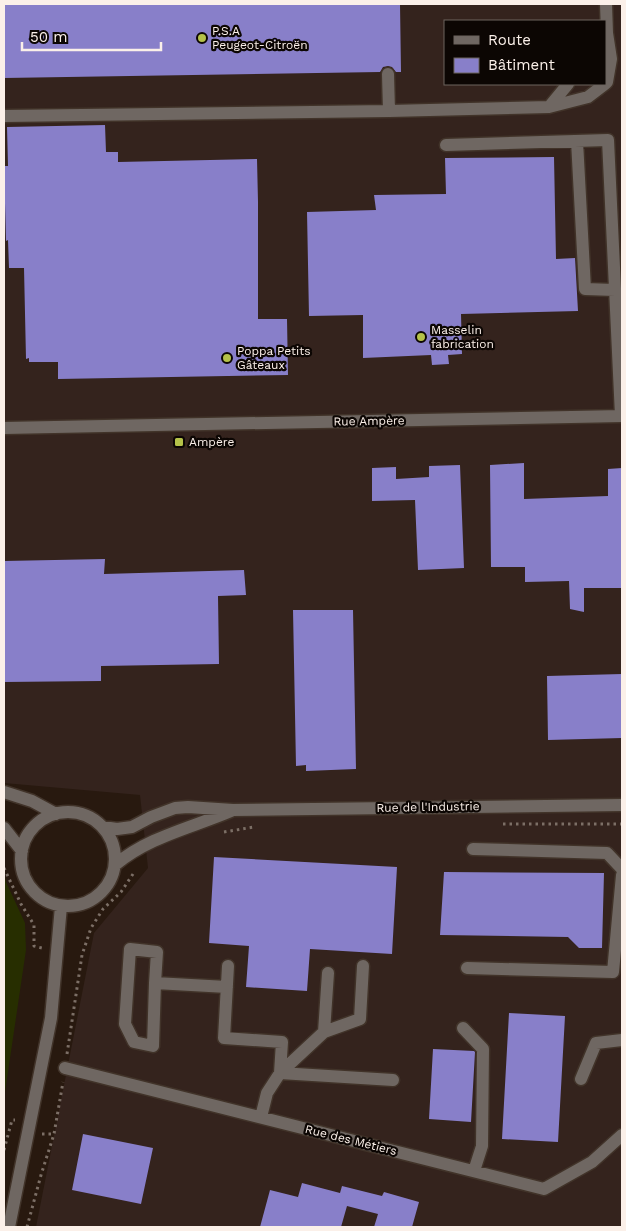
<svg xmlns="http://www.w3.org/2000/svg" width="626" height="1231" font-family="'Work Sans',sans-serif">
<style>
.industrial{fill:#34231d;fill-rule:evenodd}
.green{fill:#272e00}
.building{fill:#887fc9}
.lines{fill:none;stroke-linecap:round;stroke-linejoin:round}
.minor-casing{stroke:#413329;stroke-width:15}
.path{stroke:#7c6f66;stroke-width:3;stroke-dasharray:2.5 4;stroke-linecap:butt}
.minor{stroke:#6f6762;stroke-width:12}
.poi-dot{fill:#b5c249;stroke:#0c0603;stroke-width:2}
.labels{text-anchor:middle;stroke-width:4.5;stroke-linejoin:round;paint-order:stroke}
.poi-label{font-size:12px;fill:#fbf0e9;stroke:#0c0603;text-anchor:start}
.street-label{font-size:12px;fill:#fbf0e9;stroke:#0c0603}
</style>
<rect width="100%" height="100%" fill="#28190f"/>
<!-- industrial -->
<path class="industrial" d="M 4,4 L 622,4 L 622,1227 L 36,1227 L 94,933 L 148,868 L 140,795 L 4,783 ZM 445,21 L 605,21 L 605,84 L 445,84 Z"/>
<!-- green -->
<path class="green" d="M 4,872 L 6,882 L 25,923 L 26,950 L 4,1099 Z"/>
<!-- building -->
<path class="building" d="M 4,4 L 400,4 L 401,72 L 396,72 L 392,67 L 388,66 L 383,67 L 380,72 L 4,78 Z
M 105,125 L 106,152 L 118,152 L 118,162 L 257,159 L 258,202 L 258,319 L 287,319 L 288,375 L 58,379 L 58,362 L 29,362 L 29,358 L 26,359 L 24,268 L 9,268 L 8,240 L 6,241 L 4,166 L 8,166 L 7,127 Z
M 554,157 L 556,259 L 575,258 L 578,311 L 461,314 L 462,354 L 448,355 L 449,364 L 432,365 L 431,355 L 363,358 L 363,315 L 309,316 L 307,212 L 376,210 L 374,195 L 446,194 L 445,158 Z
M 524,463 L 524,499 L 608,496 L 608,469 L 622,468 L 622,588 L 584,588 L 584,612 L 570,609 L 569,581 L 525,582 L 525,567 L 491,567 L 490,465 Z
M 460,465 L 464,568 L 418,570 L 415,500 L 372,501 L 372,468 L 396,467 L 396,479 L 429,477 L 429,466 Z
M 105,559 L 104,574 L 244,570 L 246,595 L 218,596 L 219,664 L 101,666 L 101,681 L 4,682 L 4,561 Z
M 293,610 L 353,610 L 356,769 L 306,771 L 306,765 L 296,766 Z
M 622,674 L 622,738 L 548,740 L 547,676 Z
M 214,857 L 397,867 L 392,954 L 310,949 L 307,991 L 246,987 L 249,946 L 209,943 Z
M 444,872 L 604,873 L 602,948 L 579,948 L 568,937 L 440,935 Z
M 509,1013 L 565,1016 L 558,1142 L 502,1139 Z
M 433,1049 L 474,1051 L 475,1052 L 471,1122 L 429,1119 Z
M 83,1134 L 153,1148 L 141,1204 L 72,1190 Z
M 302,1183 L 340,1193 L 342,1186 L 382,1196 L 384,1192 L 419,1202 L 412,1227 L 374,1227 L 378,1214 L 347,1206 L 341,1227 L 260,1227 L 270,1190 L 298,1197 Z"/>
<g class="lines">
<defs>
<path id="minor" d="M 605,35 L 607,33 L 606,4
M 388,74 L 389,111 L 549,107 L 568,84
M 605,84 L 607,82 L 611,59 L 607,33
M 549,107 L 588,97 L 605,84
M 4,116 L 389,111
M 577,141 L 585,289 L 615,290
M 446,145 L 608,140 L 621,416
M 4,428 L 622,416
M 4,792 L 32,801 L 56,814
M21 859a47 47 0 1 1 94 0a47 47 0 1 1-94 0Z
M 4,828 L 22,851
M 104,828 L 110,828 L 117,829 L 132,827 L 151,817 L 175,808 L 188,807 L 233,810 L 622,805
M 473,849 L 607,853 L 622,869
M 115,865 C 148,837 191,828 231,811
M 228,966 L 224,1038 L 282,1042 L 280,1073 L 393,1080
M 467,968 L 613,972 L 622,875
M 155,983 L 157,952 L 130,949 L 125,1024 L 134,1042 L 153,1046 L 155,983 L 227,987
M 463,1028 L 483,1049 L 482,1146 L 474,1171
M 324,1032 L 360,1019 L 363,966
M 65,1068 L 544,1189 L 592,1162 L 622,1135
M 581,1079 L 596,1043 L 622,1040
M 261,1117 L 267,1093 L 280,1073 L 324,1032 L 328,973
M 9,1227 L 51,1018 L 61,906"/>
</defs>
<!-- minor casing -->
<use href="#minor" class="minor-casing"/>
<!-- path -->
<path class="path" d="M 503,824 L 622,824
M 224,832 L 254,827
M 4,868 L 21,904 L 34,925 L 34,946 L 42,948
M 67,1054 L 82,955 L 91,928 L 103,909 L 121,892 L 135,871
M 42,1134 L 54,1134
M 4,1150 L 12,1120 L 15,1120
M 27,1227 L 41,1175 L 54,1134 L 63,1082"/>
<!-- minor -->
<use href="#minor" class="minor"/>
</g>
<!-- markers -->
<g class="poi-dot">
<circle cx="202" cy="38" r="5"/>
<circle cx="421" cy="337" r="5"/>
<circle cx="227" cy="358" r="5"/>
<rect x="174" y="437" width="10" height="10" rx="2.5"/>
</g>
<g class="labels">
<!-- poi labels -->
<g class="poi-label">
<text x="212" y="35">P.S.A<tspan x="212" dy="14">Peugeot-Citroën</tspan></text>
<text x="431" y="334">Masselin<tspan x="431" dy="14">fabrication</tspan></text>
<text x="237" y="355">Poppa Petits<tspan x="237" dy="14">Gâteaux</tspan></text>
<text x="189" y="446">Ampère</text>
</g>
<!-- street labels -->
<g class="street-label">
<text transform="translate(369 421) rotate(-1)" y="4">Rue Ampère</text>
<text transform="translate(428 807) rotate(-1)" y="4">Rue de l'Industrie</text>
<text transform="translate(351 1140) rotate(14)" y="4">Rue des Métiers</text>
</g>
</g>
<!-- border -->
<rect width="626" height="1231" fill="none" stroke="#fbf0e9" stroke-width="10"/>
<!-- legend -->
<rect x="444" y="20" width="162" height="65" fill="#0c0603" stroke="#6c645f"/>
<rect x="454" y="36" width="25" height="8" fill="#6f6762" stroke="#6c645f"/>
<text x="488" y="45" font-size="15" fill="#fbf0e9">Route</text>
<rect x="454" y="58" width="25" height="15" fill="#887fc9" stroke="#6c645f"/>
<text x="488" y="70" font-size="15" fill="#fbf0e9">Bâtiment</text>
<!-- scale -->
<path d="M22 42v8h139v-8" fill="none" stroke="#fbf0e9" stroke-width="2.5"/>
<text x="30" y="42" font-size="15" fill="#fbf0e9" stroke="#0c0603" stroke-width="4" paint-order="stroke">50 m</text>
</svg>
